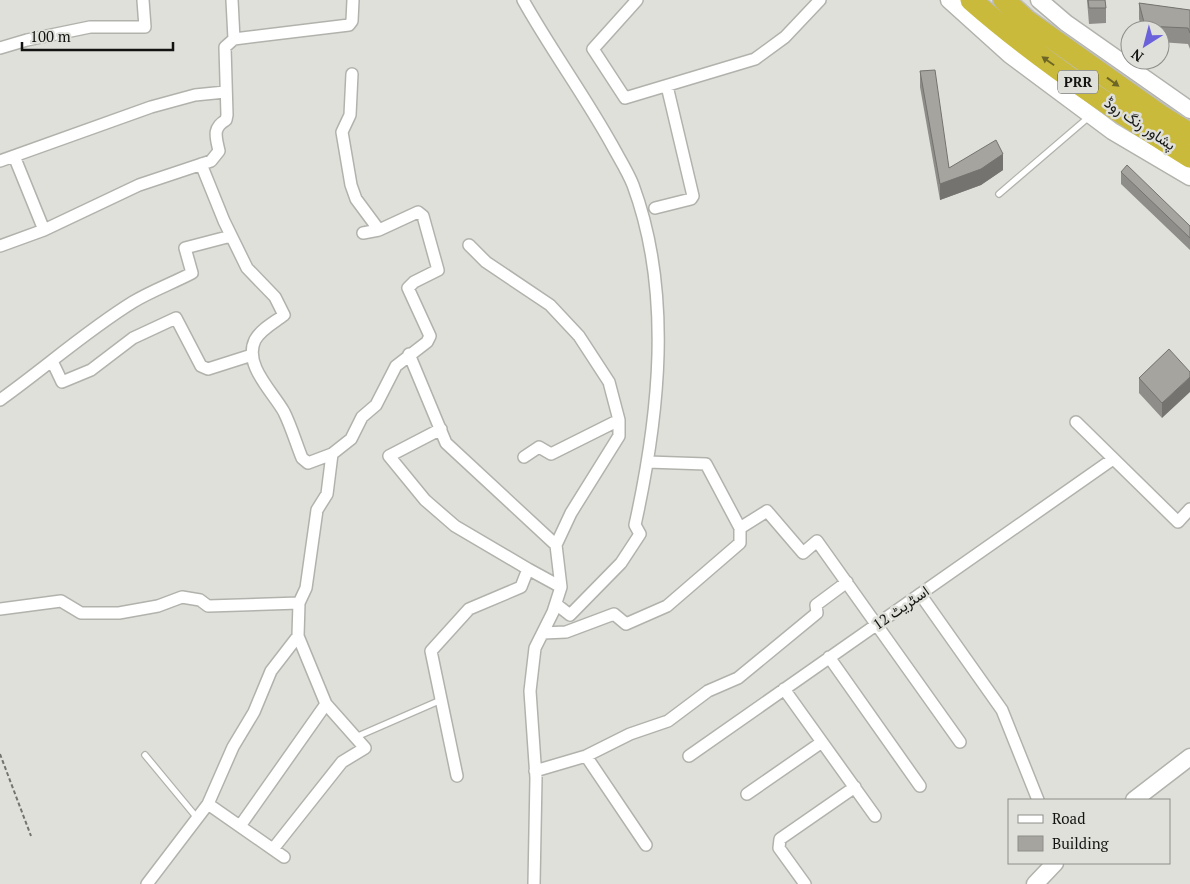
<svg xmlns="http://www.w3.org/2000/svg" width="1190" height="884" font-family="'PT Serif',Vazirmatn,serif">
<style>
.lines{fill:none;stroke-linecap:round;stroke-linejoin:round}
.lane-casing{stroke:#b2b2ad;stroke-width:8}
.street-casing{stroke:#b2b2ad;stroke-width:14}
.secondary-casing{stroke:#b2b2ad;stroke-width:19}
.highway-casing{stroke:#bdbdbc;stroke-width:24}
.path{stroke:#737370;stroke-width:2;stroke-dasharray:4 2.5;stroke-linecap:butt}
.lane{stroke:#fff;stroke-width:5.5}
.street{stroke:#fff;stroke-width:11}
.secondary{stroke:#fff;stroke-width:16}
.highway{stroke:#caba3b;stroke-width:21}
.wall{fill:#8e8d89}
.shaded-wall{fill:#74736f}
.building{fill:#a5a49f;stroke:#74736f}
.oneway{fill:#6e6626}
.labels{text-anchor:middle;stroke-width:5;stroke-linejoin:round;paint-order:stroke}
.shield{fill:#e0e0db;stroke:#50504e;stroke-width:1}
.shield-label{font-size:14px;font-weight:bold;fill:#131311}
.street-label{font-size:15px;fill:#131311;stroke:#e0e0db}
</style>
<rect width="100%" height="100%" fill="#e0e0db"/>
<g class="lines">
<defs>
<path id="lane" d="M 999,194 L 1090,116
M 356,737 L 441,700
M 145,755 L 198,819"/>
<path id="street" d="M 232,0 L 234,39
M 523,0 C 551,50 585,96 612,145 C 619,158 628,172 633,185 C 673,293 659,416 635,525 L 640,534 L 621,563 L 570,615 L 556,604
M 637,0 L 593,49 L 625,98 L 755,59 L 785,37 L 820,0
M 0,48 L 27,40 L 90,27 L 145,27 L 143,0
M 352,74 L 350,115 L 342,132 L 351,185 L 356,199 L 379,230
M 14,156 L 44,230
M 0,161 L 151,107 L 195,95 L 225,92
M 201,164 L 224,221 L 247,268 L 275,297 L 284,315 C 275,322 261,329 255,340 C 243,365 273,392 284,412 C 291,426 296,443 302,458 L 308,463 L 332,454 L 351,439 L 362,417 L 376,405 L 396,366 L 427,342 L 430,336 L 408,288 L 414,282 L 438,270 L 423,216 L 418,212 L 379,230 L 363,233
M 655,208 L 691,199 L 693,196 L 667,86
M 469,245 L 486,262 L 550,305 L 579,336 L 609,382 L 619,420 L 619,436 L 571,513 L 556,545 L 561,587 L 553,612 L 535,648 L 530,691 L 536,778 L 534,884
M 0,246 L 44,230 L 139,185 L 211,161 L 219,151 C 216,137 212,128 226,120 L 227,115 L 225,47 L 234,39 L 349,25 L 352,21 L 353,0
M 409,354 L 446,443 L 556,545
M 52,361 L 62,382 L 91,370 L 133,338 L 176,318 L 201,366 L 208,369 L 252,355
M 0,400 C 45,368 86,331 133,302 C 151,291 173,283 192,273 L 185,248 L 231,236
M 1076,422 L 1178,522 L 1190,509
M 441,429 L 389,456 L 425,500 L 455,526 L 528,569
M 524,457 L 539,447 L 551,454 L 619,420
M 648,462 L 706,464 L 740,528 L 767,511 L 803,553 L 817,541 L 960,742
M 920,594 L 1002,710 L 1038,800
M 0,609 L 61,601 L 81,613 L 119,613 L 158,606 L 182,597 L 200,600 L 208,606 L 299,603
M 543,633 L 566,632 L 614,614 L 626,624 L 667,606 L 740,543 L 740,528
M 829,657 L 920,786
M 784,689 L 875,816
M 586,756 L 646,845
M 689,756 L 1113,459
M 535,771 L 586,756 L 630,734 L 668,721 L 708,691 L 738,678 L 817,613 L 816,605 L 847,582
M 457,776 L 431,651 L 469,609 L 521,587 L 528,569 L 561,587
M 747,794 L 822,742
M 208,804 L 284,857
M 240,826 L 326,704 L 298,636
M 273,849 L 342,762 L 365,748 L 326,704
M 147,884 L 208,804 L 233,747 L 254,712 L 271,671 L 298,636 L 299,603 L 306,588 L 317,510 L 327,494 L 332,454
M 805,884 L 779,848 L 780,839 L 855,787"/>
<path id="secondary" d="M 949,0 L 1010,55 L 1112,131 L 1190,177
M 1039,0 L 1066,23 L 1190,110
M 1134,800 L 1190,757
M 1035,884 L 1055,863"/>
<path id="highway" d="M 971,0 C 1038,59 1114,110 1190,157
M 1004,0 L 1026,20 L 1160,115 L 1190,134"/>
</defs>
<!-- lane casing -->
<use href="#lane" class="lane-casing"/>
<!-- street casing -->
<use href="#street" class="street-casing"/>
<!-- secondary casing -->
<use href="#secondary" class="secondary-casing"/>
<!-- highway casing -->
<use href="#highway" class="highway-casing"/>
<!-- path -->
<path class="path" d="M 0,754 L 31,836"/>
<!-- lane -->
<use href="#lane" class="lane"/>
<!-- street -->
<use href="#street" class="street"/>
<!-- secondary -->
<use href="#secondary" class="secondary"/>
<!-- highway -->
<use href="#highway" class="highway"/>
</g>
<!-- wall -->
<path class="wall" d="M 1087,0 L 1105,0 L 1106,8 L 1106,23 L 1089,24 Z
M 1139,3 L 1190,10 L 1190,49 L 1188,44 L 1160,42 L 1160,30 L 1142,30 L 1139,19 Z
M 920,71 L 949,168 L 1003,170 L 981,185 L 940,200 L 920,87 Z
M 1121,172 L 1190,226 L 1190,250 L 1121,184 Z
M 1169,349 L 1162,418 L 1139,393 L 1139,378 Z"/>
<!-- shaded-wall -->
<path class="shaded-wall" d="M 1003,154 L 1003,170 L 981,185 L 940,200 L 940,184 Z
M 1190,377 L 1190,392 L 1162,418 L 1162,403 Z"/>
<!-- building -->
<path class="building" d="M 1088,0 L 1105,0 L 1106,8 L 1089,8 Z
M 1139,3 L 1190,10 L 1190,33 L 1188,28 L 1145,26 Z
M 935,70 L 949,168 L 996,140 L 1003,154 L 981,169 L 940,184 L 920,71 Z
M 1127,165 L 1190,226 L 1190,238 L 1121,172 Z
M 1169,349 L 1190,372 L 1190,377 L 1162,403 L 1139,378 Z"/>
<!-- one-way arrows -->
<defs><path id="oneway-solid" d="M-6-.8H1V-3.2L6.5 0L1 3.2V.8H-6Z" transform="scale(1.25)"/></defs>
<g class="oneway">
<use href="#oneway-solid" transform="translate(1048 61) rotate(-145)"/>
<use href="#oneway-solid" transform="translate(1113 82) rotate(36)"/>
</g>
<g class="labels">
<!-- shield labels -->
<rect class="shield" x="1058" y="70.5" width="40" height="23" rx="4"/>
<g class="shield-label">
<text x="1078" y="87">PRR</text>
</g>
<!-- street labels -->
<g class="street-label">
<text transform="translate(1140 124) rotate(34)" y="5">پشاور رنگ روڈ</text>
<text transform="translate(901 608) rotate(-35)" y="5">اسٹریٹ 12</text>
</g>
</g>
<!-- legend -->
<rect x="1008" y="799" width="162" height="65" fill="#e0e0db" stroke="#8e8e8a"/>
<rect x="1018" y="815" width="25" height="8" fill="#ffffff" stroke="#8e8e8a"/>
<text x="1052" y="824" font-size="15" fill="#131311">Road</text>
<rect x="1018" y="836" width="25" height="15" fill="#a5a49f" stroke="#8e8e8a"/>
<text x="1052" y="849" font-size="15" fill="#131311">Building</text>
<!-- north arrow -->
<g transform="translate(1145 45) rotate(216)"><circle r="24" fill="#e0e0db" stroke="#8e8e8a"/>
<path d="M0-4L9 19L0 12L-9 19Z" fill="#6a61db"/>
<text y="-8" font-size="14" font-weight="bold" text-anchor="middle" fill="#131311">N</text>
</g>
<!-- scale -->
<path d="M22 42v8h151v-8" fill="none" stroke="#131311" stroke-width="2.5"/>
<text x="30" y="42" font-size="15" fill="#131311" stroke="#e0e0db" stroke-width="4" paint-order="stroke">100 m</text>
</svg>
